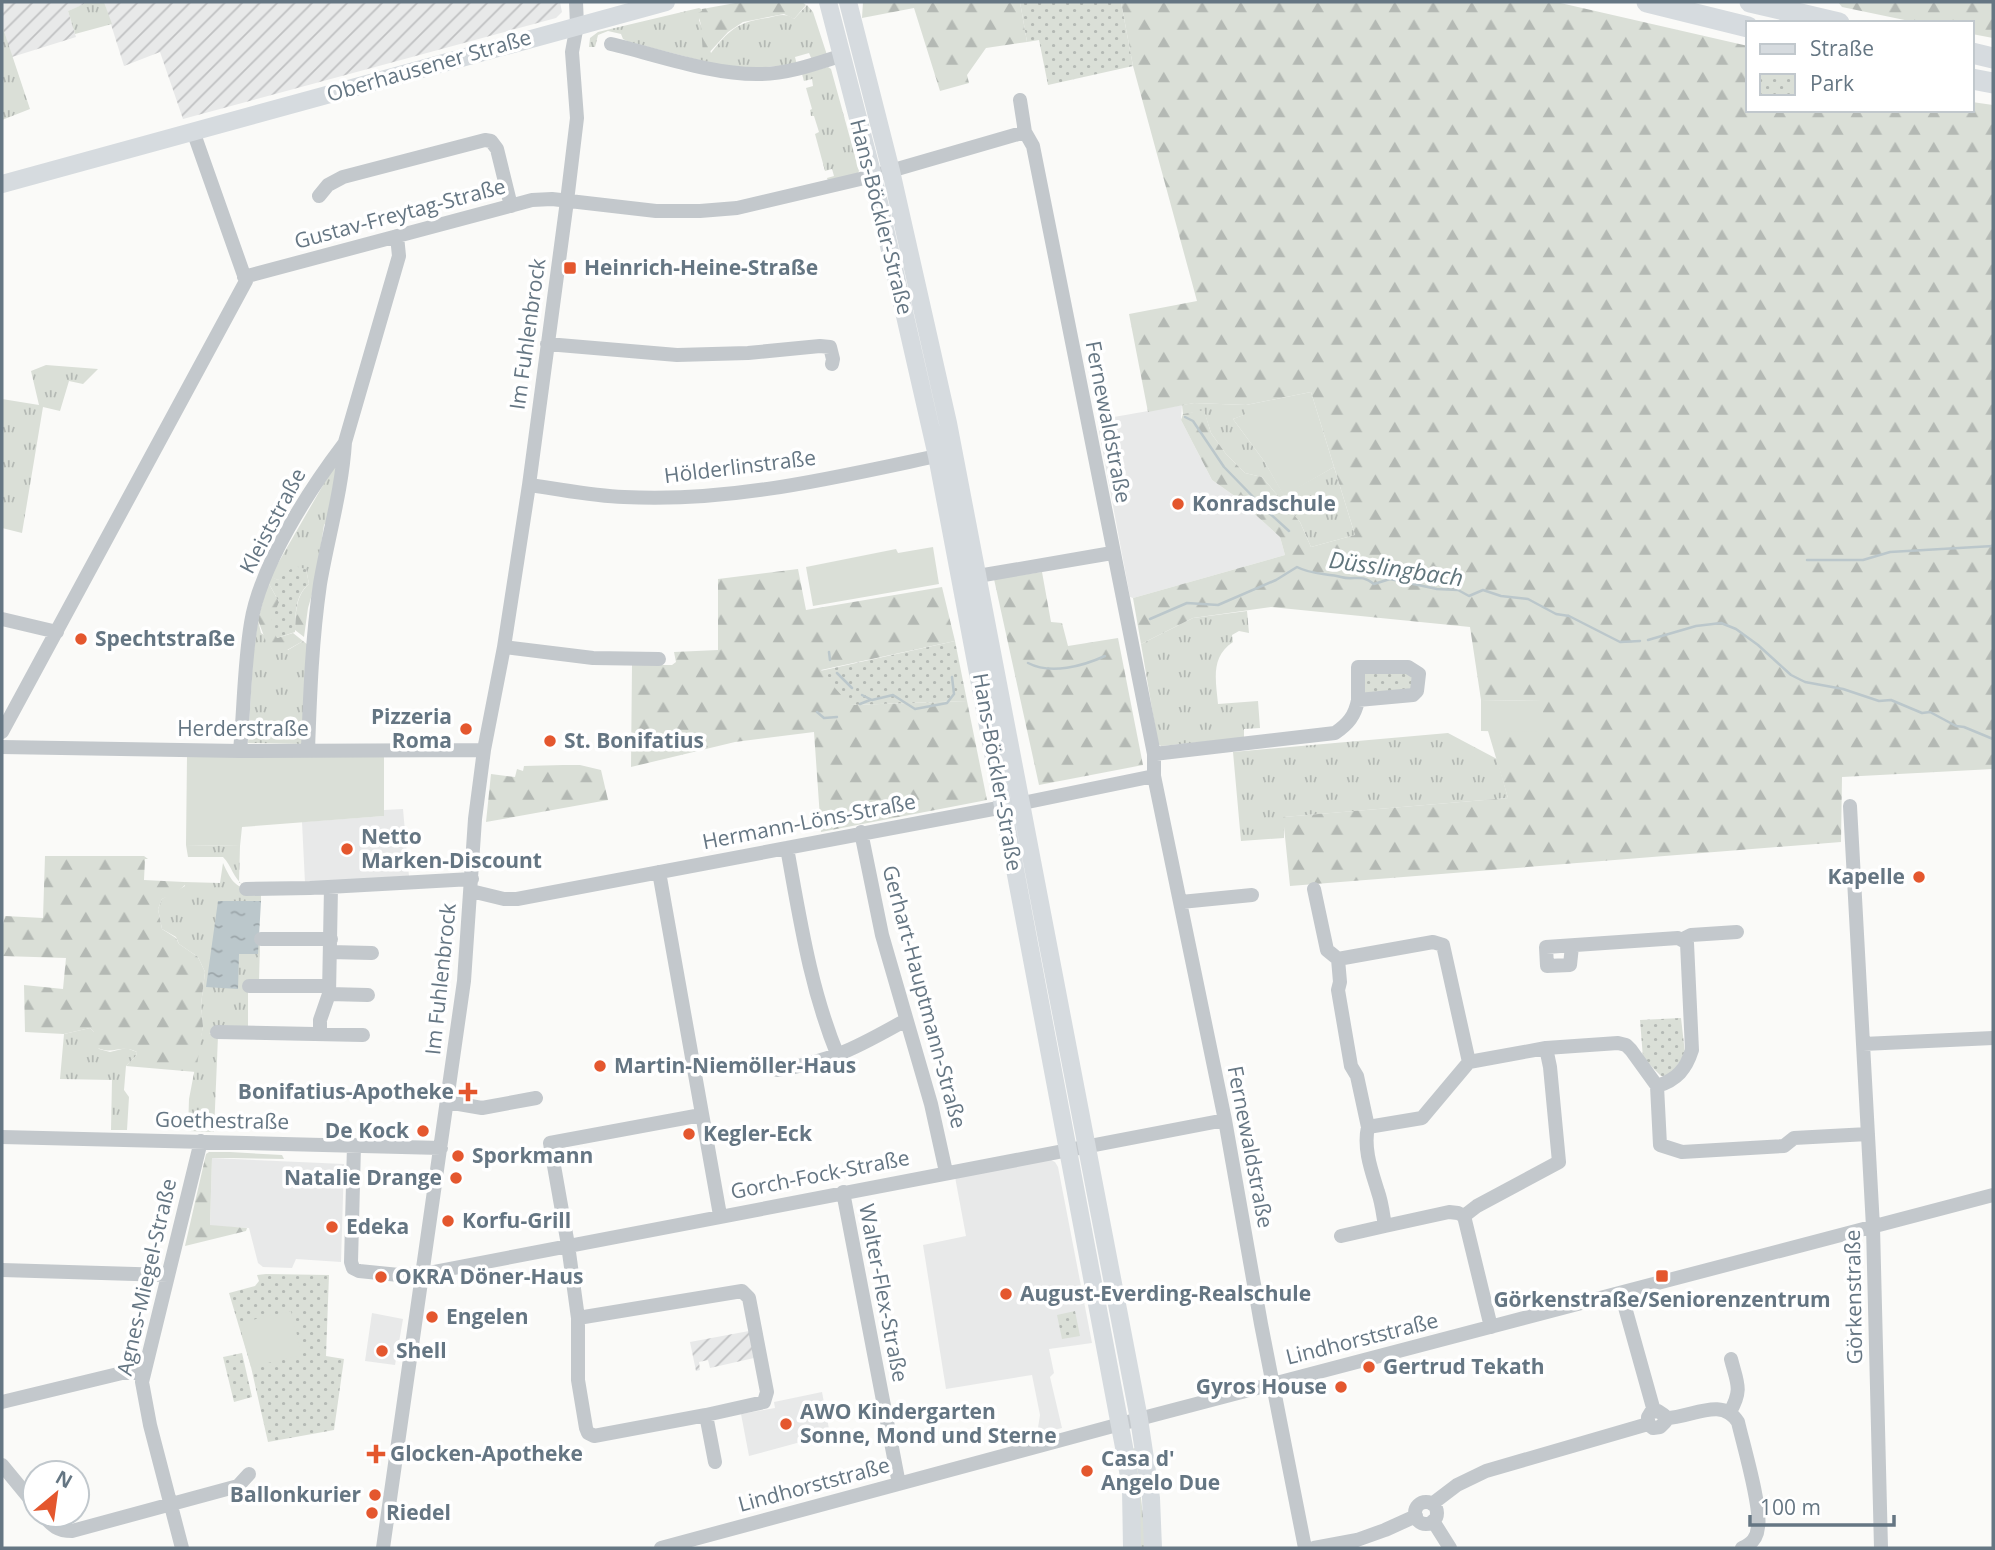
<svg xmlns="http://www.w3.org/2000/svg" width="1995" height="1550" font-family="'Open Sans',sans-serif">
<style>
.built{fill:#e8e9e9}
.industrial{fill:url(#industrial-furrows)}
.grass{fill:url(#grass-tufts)}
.forest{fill:url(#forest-firs)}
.park{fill:url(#park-dots)}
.pitch{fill:#dadfd7}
.water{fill:url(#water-ripples)}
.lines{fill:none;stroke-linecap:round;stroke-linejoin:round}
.stream{stroke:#bbc7cb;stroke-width:2.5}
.minor{stroke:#c3c8cc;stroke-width:14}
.major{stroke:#d6dbdf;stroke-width:18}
.highway{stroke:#d6dbdf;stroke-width:21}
.poi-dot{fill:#e4572e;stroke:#fff;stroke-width:2.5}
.labels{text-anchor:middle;stroke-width:7;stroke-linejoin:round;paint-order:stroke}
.street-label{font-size:21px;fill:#657683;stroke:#fff}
.poi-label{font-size:21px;font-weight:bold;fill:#657683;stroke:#fff;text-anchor:start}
.water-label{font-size:23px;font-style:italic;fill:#60757c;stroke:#fff}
</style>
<defs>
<pattern id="industrial-furrows" width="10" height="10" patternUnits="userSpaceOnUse" patternTransform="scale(1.75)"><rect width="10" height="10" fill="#e8e9e9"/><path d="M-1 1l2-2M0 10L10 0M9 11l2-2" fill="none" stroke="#c0c1c2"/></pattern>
<pattern id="grass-tufts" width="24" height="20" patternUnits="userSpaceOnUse" patternTransform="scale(1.75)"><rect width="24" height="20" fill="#dadfd7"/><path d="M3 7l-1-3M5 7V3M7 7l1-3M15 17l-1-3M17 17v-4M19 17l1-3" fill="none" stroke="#b4b9b4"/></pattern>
<pattern id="forest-firs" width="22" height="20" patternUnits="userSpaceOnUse" patternTransform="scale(1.75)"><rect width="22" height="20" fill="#dadfd7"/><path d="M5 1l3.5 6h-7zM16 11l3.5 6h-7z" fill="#b4b9b4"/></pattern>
<pattern id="park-dots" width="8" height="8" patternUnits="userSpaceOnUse" patternTransform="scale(1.75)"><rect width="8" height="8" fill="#dadfd7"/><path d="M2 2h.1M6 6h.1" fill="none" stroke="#b4b9b4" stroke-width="1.8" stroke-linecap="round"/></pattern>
<pattern id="water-ripples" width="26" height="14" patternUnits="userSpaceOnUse" patternTransform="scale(1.75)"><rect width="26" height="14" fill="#bbc7cb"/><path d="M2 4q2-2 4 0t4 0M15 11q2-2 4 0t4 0" fill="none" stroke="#9ca6aa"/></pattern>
</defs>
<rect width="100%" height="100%" fill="#fafaf8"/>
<!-- built -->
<path class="built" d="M 1182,405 L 1181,420 L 1212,480 L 1236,497 L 1280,537 L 1285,555 L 1133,598 L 1130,597 L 1097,420 Z
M 403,809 L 409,876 L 305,883 L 302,822 L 384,816 L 384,810 Z
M 212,1158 L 344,1164 L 341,1262 L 296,1259 L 292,1268 L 263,1267 L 258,1263 L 249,1228 L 210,1226 Z
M 1049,1159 L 1055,1162 L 1058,1167 L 1092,1343 L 1049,1349 L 1054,1373 L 1050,1377 L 1062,1428 L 1037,1434 L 1040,1415 L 1032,1375 L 946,1389 L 923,1245 L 966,1236 L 955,1177 Z
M 372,1313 L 403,1319 L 395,1365 L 365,1361 Z
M 822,1392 L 830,1434 L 749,1456 L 741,1414 L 775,1408 L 774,1402 Z"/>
<!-- industrial -->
<path class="industrial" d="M 2,2 L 84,2 L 85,4 L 68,11 L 76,37 L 12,57 L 2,25 Z
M 104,2 L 560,2 L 562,12 L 556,18 L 183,119 L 160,52 L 124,66 Z
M 749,1331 L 754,1358 L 710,1368 L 708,1360 L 699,1362 L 700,1370 L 696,1371 L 690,1342 Z"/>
<!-- grass -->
<path class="grass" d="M 84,2 L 104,2 L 112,24 L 75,34 L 68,11 L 84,4 Z
M 807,5 L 813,12 L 827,55 L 812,60 L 809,53 L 795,57 L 797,65 L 734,69 L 629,42 L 623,39 L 621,34 L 608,31 L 598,35 L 595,47 L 589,47 L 590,38 L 598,32 L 699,8 L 703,10 L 699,20 L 711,53 C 729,30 737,22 767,18 C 778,16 784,12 794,19 Z
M 2,25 L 30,109 L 2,120 Z
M 828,67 L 831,69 L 859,171 L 858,173 L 828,181 L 827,178 L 834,176 L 832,169 L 825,171 L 815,134 L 819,132 L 814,116 L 811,116 L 810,110 L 812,109 L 806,88 L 813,86 L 812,79 L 804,81 L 802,74 Z
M 46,365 L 98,369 L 83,384 L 69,381 L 60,411 L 43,407 L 22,533 L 2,528 L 2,399 L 39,405 L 31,371 Z
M 1194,403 L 1246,405 L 1247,414 L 1233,419 L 1264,461 L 1284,495 L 1334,467 L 1355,535 L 1311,547 L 1300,522 L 1262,477 L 1245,473 L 1226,454 L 1211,433 L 1204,411 L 1183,414 L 1182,405 Z
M 331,467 L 338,467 L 329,518 L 324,525 L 315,584 L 309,584 L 306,569 L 278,580 L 270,577 L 326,480 Z
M 1247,611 L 1249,633 L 1239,631 L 1232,635 L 1233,642 C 1210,657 1216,681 1218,704 L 1258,701 L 1260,728 L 1244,729 L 1244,738 L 1161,746 L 1158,744 L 1141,644 L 1193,618 Z
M 258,620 L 261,633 L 288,650 L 303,641 L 308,645 L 303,744 L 248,743 L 253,657 Z
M 1448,733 L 1497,759 L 1508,798 L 1284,817 L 1284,838 L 1241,841 L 1233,752 Z
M 186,845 L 240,846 L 239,883 L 261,884 L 244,886 C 233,878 232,866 223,857 L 188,857 Z
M 223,863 C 233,885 236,888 261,892 L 261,901 L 218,901 L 238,953 L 260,943 L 259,982 L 248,990 L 248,1029 L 209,1033 L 218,1036 L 214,1132 L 188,1131 L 189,1099 L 203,1026 L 201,1005 L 205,972 L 198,957 L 179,944 L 176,937 L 162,929 L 158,909 L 162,899 L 185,886 L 184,882 L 220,883 Z
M 90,1028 L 94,1032 L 94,1040 L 99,1049 L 110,1052 L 126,1048 L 137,1052 L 136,1056 L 126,1066 L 124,1090 L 129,1097 L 127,1130 L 111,1130 L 112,1080 L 60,1079 L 64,1034 Z
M 230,1152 L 282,1155 L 284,1159 L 230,1158 Z
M 1135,1448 L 1147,1548 L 1136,1548 L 1128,1450 Z"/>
<!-- forest -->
<path class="forest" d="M 741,2 L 802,2 L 806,5 L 794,19 L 784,14 L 743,22 L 728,32 L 706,56 L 703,55 L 701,25 L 698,13 L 702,11 L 702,9 Z
M 863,2 L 1020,2 L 1027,42 L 986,48 L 967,75 L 969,83 L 940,91 L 914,8 L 862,18 Z
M 1121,2 L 1556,2 L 1748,46 L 1748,110 L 1972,110 L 1972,102 L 1993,105 L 1993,769 L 1842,777 L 1841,842 L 1290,886 L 1283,817 L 1508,798 L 1488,731 L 1542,731 L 1543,701 L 1481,700 L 1470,627 L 1271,607 L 1193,618 L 1141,644 L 1133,598 L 1285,555 L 1280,537 L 1236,497 L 1212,480 L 1181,420 L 1183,414 L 1204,410 L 1211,433 L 1226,454 L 1245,473 L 1262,477 L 1300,522 L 1311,547 L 1355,535 L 1311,392 L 1246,405 L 1194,403 L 1148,412 L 1129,314 L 1197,301 L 1133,66 Z
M 1838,2 L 1993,2 L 1993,38 L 1972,34 L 1972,23 L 1919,23 L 1842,7 Z
M 798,569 L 806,610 L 942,587 L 955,641 L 821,670 L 851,705 L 967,701 L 987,800 L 821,832 L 814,732 L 735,742 L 631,767 L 632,665 L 672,665 L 676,662 L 674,652 L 718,650 L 718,579 Z
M 1042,572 L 1051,622 L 1062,623 L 1068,646 L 1118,638 L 1143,765 L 1039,785 L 994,579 Z
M 268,582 L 279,602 L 277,638 L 293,633 L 303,641 L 282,653 L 274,652 L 268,647 L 258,620 Z
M 309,584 L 315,584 L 308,608 L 304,637 L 295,630 C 296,614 295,596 309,584 Z
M 563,765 L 580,765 L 601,770 L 608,800 L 486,822 L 491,774 L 515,777 L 517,769 L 523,771 L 524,766 Z
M 45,856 L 144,856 L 148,859 L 145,859 L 144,880 L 184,882 L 186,884 L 176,893 L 162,899 L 158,909 L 162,929 L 176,938 L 179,944 L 198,957 L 205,972 L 201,1005 L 203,1026 L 196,1072 L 126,1066 L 136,1056 L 137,1052 C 120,1043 113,1057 94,1046 L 94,1032 L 90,1028 L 64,1034 L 25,1032 L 24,985 L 63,989 L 66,958 L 2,956 L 2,929 L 5,916 L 43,918 Z
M 209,1152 L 230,1152 L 230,1158 L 212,1158 L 210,1225 L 247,1228 L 246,1231 L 185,1246 L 206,1154 Z"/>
<!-- park -->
<path class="park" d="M 1020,2 L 1121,2 L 1133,66 L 1048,85 L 1039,40 L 1027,42 Z
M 294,566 L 306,569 L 309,584 C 294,596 296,615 295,632 L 277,638 L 269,626 L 279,602 L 268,582 L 270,576 L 278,580 Z
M 955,641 L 967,701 L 850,705 L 820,671 Z
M 1364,672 L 1411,672 L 1414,688 L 1364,696 Z
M 1681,1018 L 1685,1053 L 1671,1076 L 1661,1076 L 1643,1058 L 1640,1020 Z
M 266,1274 L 329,1275 L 326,1356 L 344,1359 L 334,1430 L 268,1442 L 251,1367 L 229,1293 L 255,1286 L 259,1281 L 257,1275 Z
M 1075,1311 L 1080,1336 L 1062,1339 L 1057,1315 Z
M 242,1353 L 252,1397 L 234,1402 L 223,1357 Z"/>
<!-- pitch -->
<path class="pitch" d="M 1311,392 L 1334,467 L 1284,496 L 1264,461 L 1233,419 L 1246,414 L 1246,405 Z
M 933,547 L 939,584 L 813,606 L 806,567 L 896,549 L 898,553 Z
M 1481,700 L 1543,701 L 1543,732 L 1481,731 Z
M 384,756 L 384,816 L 242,827 L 240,846 L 186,845 L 187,757 Z
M 291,1311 L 302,1355 L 251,1367 L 239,1323 Z"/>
<!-- water -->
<path class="water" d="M 218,901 L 261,901 L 258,954 L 239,954 L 238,989 L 206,987 Z"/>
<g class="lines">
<!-- stream -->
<path class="stream" d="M 1185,417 L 1193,421 L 1224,467 L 1266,510 L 1289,531
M 1807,560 L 1863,560 L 1890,552 L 1993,546
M 1150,619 L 1187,603 L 1218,605 L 1276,580 L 1297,567 C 1312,575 1326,573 1341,577 C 1355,581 1360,573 1374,584 L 1390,579 L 1437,589 L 1458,590 L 1469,596 L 1483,590 L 1501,596 L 1528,599 L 1556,614 L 1569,616 L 1620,642 L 1640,641
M 1648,640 L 1696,626 L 1721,623 L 1736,629 L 1758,645 L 1791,675 L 1805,682 L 1843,689 L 1879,701 L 1891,700 L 1922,713 L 1930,712 L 1956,726 L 1964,727 L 1993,739
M 829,652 L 830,660
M 1028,663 C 1051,675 1083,666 1105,656
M 837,673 L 852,688
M 862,695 L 872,700 L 893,695 L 915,709 L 947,703 L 954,694 L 952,677
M 860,704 L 870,700
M 817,712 L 824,718 L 837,717"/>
<!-- minor -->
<path class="minor" d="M 611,44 C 658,55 712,75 760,74 C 787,74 815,64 840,56
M 1020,100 L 1025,132 L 1033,146 L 1154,754 L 1154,776 L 1225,1120 L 1261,1324 L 1305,1548
M 319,196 L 328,185 L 343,177 L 485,140 L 491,141 L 497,149 L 511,206
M 244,277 L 532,200 L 552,199 L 656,211 L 700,211 L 737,208 L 873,176 L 1025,132
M 547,344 L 677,355 L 748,353 L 820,346 L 830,347 L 833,359 L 832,364
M 529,485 C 560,489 592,496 624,497 C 733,503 841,476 946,454
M 978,576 L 1112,553
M 2,619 L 57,632
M 504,647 L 593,658 L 659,659
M 2,732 L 246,281 L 193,131
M 2,747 L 240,751 L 484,750
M 308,750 C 310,694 312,639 320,584 C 328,537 342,490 345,442 L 399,256 L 397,236
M 240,751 C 244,709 244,665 251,623 C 260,566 309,490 344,444
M 1154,754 L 1335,733 C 1348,724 1355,716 1358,700 L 1413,695 L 1417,691 L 1419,674 L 1408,667 L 1358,667 L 1358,700
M 1850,806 L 1873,1227 L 1881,1548
M 861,832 L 882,935 L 931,1104 L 946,1172
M 787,848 C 800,919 810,988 838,1056
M 659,872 L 720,1215
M 246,889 L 310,888 L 472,879
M 1314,889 L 1327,950 L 1338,959
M 471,891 L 504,899 L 517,899 L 993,809 L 1154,776
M 1181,902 L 1252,895
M 261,939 L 331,939
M 1683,939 L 1691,935 L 1737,932
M 1572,946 L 1570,965 L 1547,966 L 1546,947 L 1678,938 L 1687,943 L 1692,1050 C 1686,1069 1677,1080 1657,1086 L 1660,1145 L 1682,1152 L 1784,1146 L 1794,1138 L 1868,1134
M 330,952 L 372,953
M 249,986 L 328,986
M 329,994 L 368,995
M 217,1032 L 363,1035
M 320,1034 L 320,1020 L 329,994 L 331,887
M 1863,1044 L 1993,1038
M 1546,1048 L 1618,1043 L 1626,1045 L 1631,1050 L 1657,1086
M 777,1070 C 831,1062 860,1046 906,1020
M 447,1102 L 482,1108 L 536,1098
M 1368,1127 L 1357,1076 L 1351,1066 L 1338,990 L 1340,982 L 1338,959 L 1433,942 L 1443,945 L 1469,1062
M 2,1137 L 441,1148
M 354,1145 L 351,1262 L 353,1268 L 359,1271 L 399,1275 L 423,1274 L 1225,1120
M 843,1192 L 899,1484
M 1464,1216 L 1458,1213 L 1449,1212 L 1385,1226 C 1383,1215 1382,1203 1378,1192 C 1372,1172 1363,1149 1368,1127 L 1422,1118 L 1469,1062 L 1546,1048 L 1550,1067 L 1559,1162 L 1477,1206 L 1464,1216 L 1491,1327
M 1341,1236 L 1385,1226
M 2,1270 L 168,1275
M 1621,1293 L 1654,1411
M 578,1318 L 578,1380 L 586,1428 L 588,1433 L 594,1436 L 706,1415 L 764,1402 L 767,1392 L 749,1298 L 742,1291 L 578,1318 L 568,1245 L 550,1143 L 701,1115
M 2,1402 L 122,1373 L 144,1373
M 1730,1412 C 1743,1389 1737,1383 1731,1359
M 706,1415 L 715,1462
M 1665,1418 C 1690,1419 1721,1395 1738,1422 C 1743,1444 1762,1508 1758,1527 C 1757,1538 1752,1544 1742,1548
M 2,1465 L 35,1505
M1415 1513a11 11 0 1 1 22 0a11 11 0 1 1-22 0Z
M 1432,1504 L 1457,1485 L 1486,1471 L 1648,1424 L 1653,1428 L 1660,1427 L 1665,1422 L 1664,1415 L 1658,1411 L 1651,1412 L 1648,1417 L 1648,1424
M 43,1515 C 52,1526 58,1531 72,1531 L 238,1486 L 249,1474
M 1433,1521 L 1450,1548
M 182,1548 L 150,1425 L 142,1382 L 201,1141
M 383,1548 L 464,981 L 475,819 L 484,750 L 504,647 L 529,485 L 567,201 L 577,118 L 572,52 L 577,25 L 576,2
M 661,1548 L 1139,1419 L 1993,1195
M 1314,1548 L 1357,1540 L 1385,1530 L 1416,1516"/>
<!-- major -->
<path class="major" d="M 828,2 L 873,176 L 937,456 L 1124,1447 L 1131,1489 L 1132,1548
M 848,2 L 891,171 L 948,423 L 1139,1419 L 1151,1498 L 1153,1548
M 2,184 L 666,2"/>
<!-- highway -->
<path class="highway" d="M 1647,2 L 1748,27
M 1750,2 L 1839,23
M 1972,53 L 1993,58
M 1972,79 L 1993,83"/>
</g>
<!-- markers -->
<g class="poi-dot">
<rect x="563" y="261" width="14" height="14" rx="3.5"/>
<circle cx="1178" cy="504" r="7"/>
<circle cx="81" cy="639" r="7"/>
<circle cx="466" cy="729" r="7"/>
<circle cx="550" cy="741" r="7"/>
<circle cx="347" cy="849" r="7"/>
<circle cx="1919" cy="877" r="7"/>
<circle cx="600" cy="1066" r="7"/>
<path d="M464.5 1081.5h7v7h7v7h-7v7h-7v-7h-7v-7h7z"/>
<circle cx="423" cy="1131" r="7"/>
<circle cx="689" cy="1134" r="7"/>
<circle cx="458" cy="1156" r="7"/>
<circle cx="456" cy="1178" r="7"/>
<circle cx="448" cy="1221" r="7"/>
<circle cx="332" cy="1227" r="7"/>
<rect x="1655" y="1269" width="14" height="14" rx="3.5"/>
<circle cx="381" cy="1277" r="7"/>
<circle cx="1006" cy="1294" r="7"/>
<circle cx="432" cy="1317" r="7"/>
<circle cx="382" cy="1351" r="7"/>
<circle cx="1369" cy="1367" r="7"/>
<circle cx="1341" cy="1387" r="7"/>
<circle cx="786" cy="1424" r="7"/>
<path d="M372.5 1443.5h7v7h7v7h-7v7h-7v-7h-7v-7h7z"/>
<circle cx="1087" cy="1471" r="7"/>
<circle cx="375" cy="1495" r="7"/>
<circle cx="372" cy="1513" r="7"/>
</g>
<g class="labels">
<!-- street labels -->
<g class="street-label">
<text transform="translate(429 66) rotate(-16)" y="7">Oberhausener Straße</text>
<text transform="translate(400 214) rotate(-15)" y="7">Gustav-Freytag-Straße</text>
<text transform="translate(881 217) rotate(76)" y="7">Hans-Böckler-Straße</text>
<text transform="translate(528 334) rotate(-82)" y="7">Im Fuhlenbrock</text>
<text transform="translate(1108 422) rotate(79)" y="7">Fernewaldstraße</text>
<text transform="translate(740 467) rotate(-7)" y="7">Hölderlinstraße</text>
<text transform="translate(273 521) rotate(-62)" y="7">Kleiststraße</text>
<text x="243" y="736">Herderstraße</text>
<text transform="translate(997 772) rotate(80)" y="7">Hans-Böckler-Straße</text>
<text transform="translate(809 822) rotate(-11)" y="7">Hermann-Löns-Straße</text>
<text transform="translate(441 979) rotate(-84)" y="7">Im Fuhlenbrock</text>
<text transform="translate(924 997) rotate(75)" y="7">Gerhart-Hauptmann-Straße</text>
<text transform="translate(222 1121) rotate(1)" y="7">Goethestraße</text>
<text transform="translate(1250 1147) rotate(79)" y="7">Fernewaldstraße</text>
<text transform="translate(820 1175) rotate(-11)" y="7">Gorch-Fock-Straße</text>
<text transform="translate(147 1277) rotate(-77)" y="7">Agnes-Miegel-Straße</text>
<text transform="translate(883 1293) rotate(79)" y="7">Walter-Flex-Straße</text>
<text transform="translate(1854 1297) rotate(-91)" y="7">Görkenstraße</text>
<text transform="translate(1362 1339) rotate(-14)" y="7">Lindhorststraße</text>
<text transform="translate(814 1485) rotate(-15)" y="7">Lindhorststraße</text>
</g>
<!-- poi labels -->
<g class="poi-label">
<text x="584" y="275">Heinrich-Heine-Straße</text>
<text x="1192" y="511">Konradschule</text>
<text x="95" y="646">Spechtstraße</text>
<text x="452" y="724" text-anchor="end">Pizzeria<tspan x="452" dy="24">Roma</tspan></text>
<text x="564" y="748">St. Bonifatius</text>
<text x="361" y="844">Netto<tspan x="361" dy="24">Marken-Discount</tspan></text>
<text x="1905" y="884" text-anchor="end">Kapelle</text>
<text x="614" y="1073">Martin-Niemöller-Haus</text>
<text x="454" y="1099" text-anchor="end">Bonifatius-Apotheke</text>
<text x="409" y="1138" text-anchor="end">De Kock</text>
<text x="703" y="1141">Kegler-Eck</text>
<text x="472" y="1163">Sporkmann</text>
<text x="442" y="1185" text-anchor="end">Natalie Drange</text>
<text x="462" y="1228">Korfu-Grill</text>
<text x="346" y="1234">Edeka</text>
<text x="395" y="1284">OKRA Döner-Haus</text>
<text x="1020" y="1301">August-Everding-Realschule</text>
<text x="1662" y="1307" text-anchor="middle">Görkenstraße/Seniorenzentrum</text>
<text x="446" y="1324">Engelen</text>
<text x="396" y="1358">Shell</text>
<text x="1383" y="1374">Gertrud Tekath</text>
<text x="1327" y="1394" text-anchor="end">Gyros House</text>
<text x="800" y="1419">AWO Kindergarten<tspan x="800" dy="24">Sonne, Mond und Sterne</tspan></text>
<text x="390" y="1461">Glocken-Apotheke</text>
<text x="1101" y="1466">Casa d'<tspan x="1101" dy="24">Angelo Due</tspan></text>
<text x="361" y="1502" text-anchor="end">Ballonkurier</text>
<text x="386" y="1520">Riedel</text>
</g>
<!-- water labels -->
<g class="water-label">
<text transform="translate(1396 569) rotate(8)" y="8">Düsslingbach</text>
</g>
</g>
<!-- border -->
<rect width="1995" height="1550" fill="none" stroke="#657683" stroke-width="7"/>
<!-- legend -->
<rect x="1746" y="21" width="228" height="91" fill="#ffffff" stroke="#c1c8cd" stroke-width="2"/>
<rect x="1760" y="44" width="35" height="10" fill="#d6dbdf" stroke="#c1c8cd" stroke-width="2"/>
<text x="1810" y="56" font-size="21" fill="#657683">Straße</text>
<rect x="1760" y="74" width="35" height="21" fill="url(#park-dots)" stroke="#c1c8cd" stroke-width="2"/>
<text x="1810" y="91" font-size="21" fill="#657683">Park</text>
<!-- north arrow -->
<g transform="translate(56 1494) rotate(29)"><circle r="33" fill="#ffffff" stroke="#c1c8cd" stroke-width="2"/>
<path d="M0-5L12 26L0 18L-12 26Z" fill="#e4572e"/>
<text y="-10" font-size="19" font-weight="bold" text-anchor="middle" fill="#657683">N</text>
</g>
<!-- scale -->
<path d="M1750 1515v10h144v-10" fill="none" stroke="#657683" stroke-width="3.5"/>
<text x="1760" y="1515" font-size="21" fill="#657683" stroke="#ffffff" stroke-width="5" paint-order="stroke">100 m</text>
</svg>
